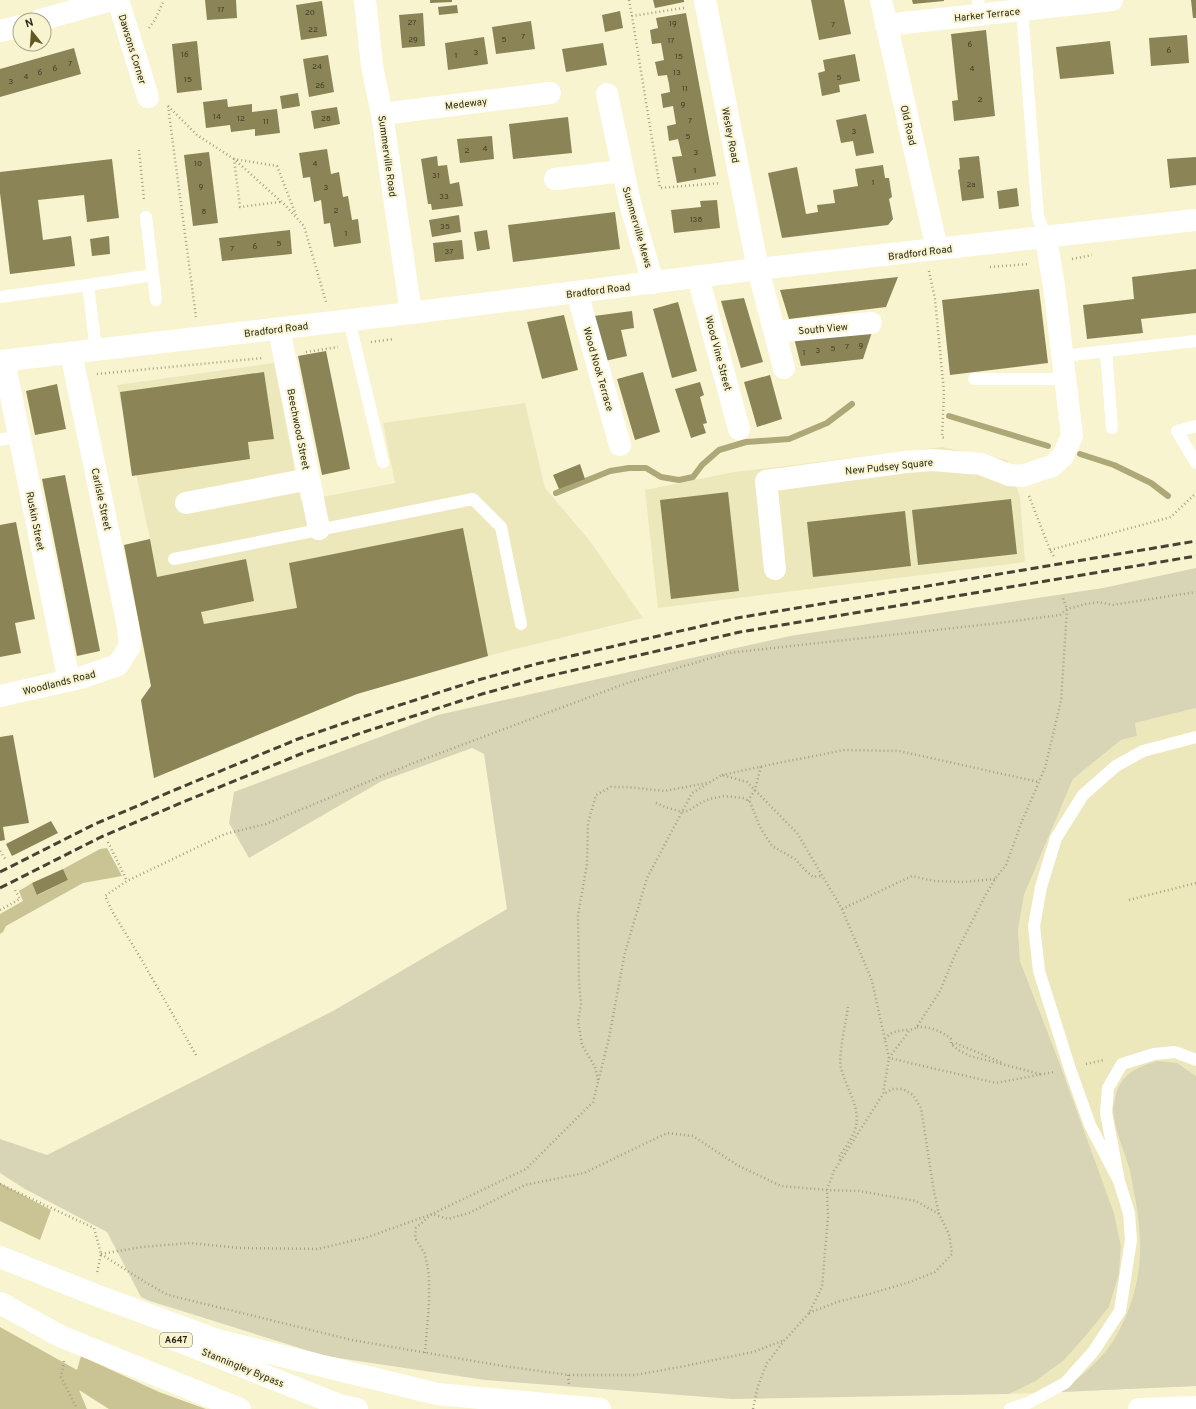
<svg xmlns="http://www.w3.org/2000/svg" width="1196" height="1409" font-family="Overpass,sans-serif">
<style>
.built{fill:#ede8bc}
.green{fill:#d8d4b6}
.forest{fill:#cac494}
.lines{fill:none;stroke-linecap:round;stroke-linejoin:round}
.stream{stroke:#aea879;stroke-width:6}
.building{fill:#8a8456}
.path{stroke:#a4a085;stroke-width:2.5;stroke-dasharray:1 3;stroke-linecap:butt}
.service{stroke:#fff;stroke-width:12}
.minor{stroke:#fff;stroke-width:22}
.secondary{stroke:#fff;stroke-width:22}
.trunk{stroke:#fff;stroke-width:22}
.rail{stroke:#454333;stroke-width:3;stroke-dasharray:8 4;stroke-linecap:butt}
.labels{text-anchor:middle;stroke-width:4;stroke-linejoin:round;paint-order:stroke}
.number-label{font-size:8px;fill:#413e29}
.shield{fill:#f9f4d0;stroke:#676451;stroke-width:1}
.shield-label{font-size:9px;font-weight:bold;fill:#29271a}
.street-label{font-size:10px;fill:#29271a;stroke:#f9f4d0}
</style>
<rect width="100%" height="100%" fill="#f9f4d0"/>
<!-- built -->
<path class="built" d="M 274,363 L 301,501 L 395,483 L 383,423 L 525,403 L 545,488 L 590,541 L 643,618 L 495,654 L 357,694 L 154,778 L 141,700 L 151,686 L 124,545 L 150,539 L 117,385 Z
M 942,447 L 1007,460 L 1020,497 L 1025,562 L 658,608 L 645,490 L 734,472 Z
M 1196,708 L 1196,1386 L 1009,1394 L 1034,1382 L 1088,1333 L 1109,1307 L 1119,1274 L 1121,1246 L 1114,1213 L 1058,1059 L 1020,961 L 1018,930 L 1024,895 L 1073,779 L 1121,740 L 1137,736 L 1135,723 Z"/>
<!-- green -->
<path class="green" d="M 1196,568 L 1196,708 L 1135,723 L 1137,736 L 1121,740 L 1073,779 L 1024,895 L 1018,930 L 1020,961 L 1058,1059 L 1114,1213 L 1121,1246 L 1119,1274 L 1109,1307 L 1088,1333 L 1064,1360 L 1034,1382 L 1009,1394 L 732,1399 L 485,1380 L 325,1356 L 150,1301 L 141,1297 L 107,1232 L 25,1189 L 0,1173 L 0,1139 L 47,1155 L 333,1011 L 507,909 L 484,754 L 472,748 L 382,781 L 249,858 L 229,823 L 234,792 L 438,715 L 790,636 L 1103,588 Z
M 1158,1061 L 1177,1063 L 1196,1076 L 1196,1386 L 1061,1392 C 1077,1379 1093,1367 1106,1351 C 1126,1326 1140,1284 1140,1252 C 1141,1225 1135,1197 1130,1171 C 1125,1152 1114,1129 1113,1109 C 1113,1106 1115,1101 1115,1098 C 1120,1074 1137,1067 1158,1061 Z"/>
<!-- forest -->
<path class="forest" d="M 107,848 L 122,876 L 83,883 L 6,926 L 3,932 L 0,934 L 0,914 L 23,901 L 19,891 L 32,883 L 38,895 L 68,880 L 63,869 L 100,849 Z
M 0,1183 L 51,1210 L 40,1240 L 0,1221 Z
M 0,1327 L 77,1370 L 81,1356 L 159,1392 L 206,1409 L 109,1409 L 79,1390 L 87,1409 L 0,1409 Z"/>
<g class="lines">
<!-- stream -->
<path class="stream" d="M 949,416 L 1048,446
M 1080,454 L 1114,465 L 1151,483 L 1168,496
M 556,493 L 610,471 L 629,468 L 646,468 L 661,477 L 679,480 L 693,477 L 702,465 L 719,450 L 746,442 L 789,439 L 827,423 L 852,404"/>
</g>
<!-- building -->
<path class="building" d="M 205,0 L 236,0 L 237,18 L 207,20 Z
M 430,0 L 452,0 L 452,2 L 430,3 Z
M 653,0 L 684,0 L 684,2 L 655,8 Z
M 811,0 L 844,0 L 851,34 L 819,40 Z
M 912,0 L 944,0 L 944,1 L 913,4 Z
M 1191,0 L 1196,0 L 1196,18 L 1193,18 Z
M 322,1 L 327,36 L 301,40 L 296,5 Z
M 457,5 L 458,13 L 439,15 L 438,7 Z
M 620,11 L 623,28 L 605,32 L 602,15 Z
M 423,13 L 425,46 L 402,48 L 399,15 Z
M 686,13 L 716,176 L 677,183 L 672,157 L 682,156 L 678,139 L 669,141 L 667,126 L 676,124 L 673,106 L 663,108 L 661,94 L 670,92 L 669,84 L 667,75 L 658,76 L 655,62 L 664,60 L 661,43 L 652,44 L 650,30 L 658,28 L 656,18 Z
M 531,21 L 535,49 L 496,54 L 492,27 Z
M 986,30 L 995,116 L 954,121 L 952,101 L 958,100 L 951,34 Z
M 1187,35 L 1189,63 L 1151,66 L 1149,38 Z
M 484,37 L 488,64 L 448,70 L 445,43 Z
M 197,41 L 202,90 L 177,93 L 172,44 Z
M 1110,41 L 1114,74 L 1060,79 L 1056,47 Z
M 603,43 L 607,65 L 566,72 L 562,49 Z
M 74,48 L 81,74 L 0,97 L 0,69 Z
M 855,54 L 860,81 L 839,85 L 840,92 L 822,96 L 818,73 L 825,71 L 823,60 Z
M 328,55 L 334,92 L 309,97 L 303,59 Z
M 298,93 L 300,106 L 282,109 L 280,96 Z
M 227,99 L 228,107 L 252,104 L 252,112 L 277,109 L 280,133 L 255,136 L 255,129 L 231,132 L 230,125 L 206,128 L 203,102 Z
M 337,107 L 340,124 L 314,129 L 311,111 Z
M 866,114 L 874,153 L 856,156 L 853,141 L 841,143 L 836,120 Z
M 568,117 L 572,153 L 513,159 L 509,124 Z
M 492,136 L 494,159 L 460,163 L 457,139 Z
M 327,149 L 331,174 L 339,172 L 343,197 L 348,196 L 352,220 L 358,219 L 361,243 L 334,247 L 330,223 L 324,224 L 321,200 L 314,202 L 310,177 L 303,178 L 299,153 Z
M 209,152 L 218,223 L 193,226 L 184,155 Z
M 437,156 L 438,166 L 447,165 L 450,184 L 459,182 L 463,206 L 432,210 L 431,204 L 428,204 L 421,159 Z
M 979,156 L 984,198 L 962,201 L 958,170 L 960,169 L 959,158 Z
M 1196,157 L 1196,185 L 1170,188 L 1167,159 Z
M 112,159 L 119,218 L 87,222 L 84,195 L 38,200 L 43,240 L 71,236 L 75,266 L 10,274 L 0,193 L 0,172 Z
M 883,165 L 885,178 L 889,178 L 892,197 L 889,199 L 893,219 L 888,225 L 782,238 L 768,173 L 797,167 L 806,214 L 818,212 L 817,205 L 835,203 L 833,190 L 858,186 L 855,169 Z
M 1017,188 L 1019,206 L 999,209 L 997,191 Z
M 717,200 L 720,228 L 674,233 L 671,210 L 701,207 L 700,201 Z
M 615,212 L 620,249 L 513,262 L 508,225 Z
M 459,215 L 461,232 L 432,237 L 429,220 Z
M 290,230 L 292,254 L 222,261 L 219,238 Z
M 487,230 L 490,249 L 477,251 L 474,232 Z
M 109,236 L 110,254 L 92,256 L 90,239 Z
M 462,240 L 464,259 L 435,262 L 433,243 Z
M 1196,269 L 1196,313 L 1141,319 L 1143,333 L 1087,339 L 1083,305 L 1134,299 L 1132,277 Z
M 898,277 L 886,307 L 789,319 L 780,290 Z
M 1039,289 L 1048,363 L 950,375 L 942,300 Z
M 744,298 L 763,362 L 741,368 L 721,301 Z
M 678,302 L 697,371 L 672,378 L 653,309 Z
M 632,311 L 634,328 L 621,330 L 627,356 L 605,361 L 594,316 Z
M 564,315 L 578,370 L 542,379 L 527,322 Z
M 873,329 L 863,359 L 801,366 L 794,338 Z
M 326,351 L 350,469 L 322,475 L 298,356 Z
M 264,372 L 274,439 L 248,442 L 250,459 L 132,476 L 120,392 Z
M 643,372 L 660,432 L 635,440 L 617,379 Z
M 770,375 L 782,419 L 757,427 L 744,382 Z
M 700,382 L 704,395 L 700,397 L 707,423 L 703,424 L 706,433 L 691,438 L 675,389 Z
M 57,384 L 66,429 L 35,435 L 26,391 Z
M 580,464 L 585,479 L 559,489 L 553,475 Z
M 65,475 L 100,651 L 77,656 L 42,479 Z
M 728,492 L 739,591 L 671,599 L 660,500 Z
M 1011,499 L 1017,554 L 918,565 L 912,510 Z
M 905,511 L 911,566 L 813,577 L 807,522 Z
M 16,522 L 35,619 L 15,623 L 21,653 L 0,657 L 0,525 Z
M 463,528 L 488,656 L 357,694 L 154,778 L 141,700 L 151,686 L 124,545 L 150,539 L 157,577 L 246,559 L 254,601 L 201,612 L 204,624 L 297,608 L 289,563 Z
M 13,735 L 29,823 L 3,827 L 5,840 L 0,841 L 0,737 Z
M 51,821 L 58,833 L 12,856 L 6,844 Z
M 63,869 L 68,880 L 37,895 L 32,883 Z"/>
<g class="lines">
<!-- path -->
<path class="path" d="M 629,0 L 632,16
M 684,8 L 632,16 L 660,188 L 720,183
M 149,28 L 155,20 L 164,0
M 168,106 L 197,135 L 234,159 L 285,205 L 304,226 L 326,302
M 168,106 L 196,317
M 139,150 L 144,200
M 280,202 L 240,207 L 234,159 L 277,166 L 296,215
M 1072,259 L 1092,255
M 990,267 L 1029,264
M 929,271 L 935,299 L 944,392 L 942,437 L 944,438
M 371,342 L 394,339
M 306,352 L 338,347
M 97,374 L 263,358
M 1029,496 L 1050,550 L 1055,558
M 1050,550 L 1171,517 L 1196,493
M 722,775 L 773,764 L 845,750 L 899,751 L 1039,782
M 748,801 L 755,790 L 761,766
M 656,803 L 665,807 L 682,812 L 688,811 L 702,802 L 710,799 L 724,796 L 744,798 L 750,802 L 760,827 L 772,846 L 795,859 L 805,870 L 813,877 L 823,876
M 108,842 L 127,881
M 0,851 L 6,860
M 1129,900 L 1196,883
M 842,909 L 912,876 L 934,881 L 964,882 L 995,879
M 0,910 L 20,899 L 14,888
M 917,1027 C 928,1026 942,1031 951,1039 L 951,1044 L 958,1050 L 970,1056 L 1040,1074
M 885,1039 C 891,1031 900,1030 910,1030
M 952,1044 L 955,1043 L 1003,1063
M 196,1055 L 140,957 L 112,911 L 105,896 L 127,881 L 225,834 L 266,824 L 411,764 L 627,683 L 728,653 L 999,623 L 1060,615 L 1067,609 L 1086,604 L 1099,602 L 1112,605 L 1196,592
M 1086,1064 L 1104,1060
M 598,1080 L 595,1067 L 582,1045 L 578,1022 L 581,1004 L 579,982 L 578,915 L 587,864 L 588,823 L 596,795 L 611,787 L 628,787 L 664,791 L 707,783
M 840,1160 L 839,1157 C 844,1149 852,1139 855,1130 C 862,1108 846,1089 841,1068 C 838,1056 846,1021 848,1007
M 0,1184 L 94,1228 L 101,1254 L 97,1273
M 101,1254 L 142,1247 L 190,1243 L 240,1248 L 318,1249 L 368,1237 L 432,1214 L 448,1219 L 469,1213 L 525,1185 L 584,1173 L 667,1133 L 693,1136 L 737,1165 L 781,1186 L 827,1190 L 859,1191 L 916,1201 L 939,1214
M 101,1254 L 145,1282 L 168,1295 L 352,1340 L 503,1366 L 569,1375 L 635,1375 L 680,1367 L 753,1352 L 782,1341
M 809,1313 L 837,1302 L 869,1294 L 910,1282 L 935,1272 L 952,1254 L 949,1234 L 939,1214 L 934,1192 L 921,1108 L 913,1095 L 903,1089 L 892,1089 L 884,1094
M 425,1353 L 429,1303 L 429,1275 L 425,1254 L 415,1238 L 416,1228 L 432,1214 L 526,1169 L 593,1102 L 609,1038 L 625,952 L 647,878 L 692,793 L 722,775 L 747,782 L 797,833 L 842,909 L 872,981 L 889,1058 L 996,1083 L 1054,1072
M 64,1361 L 61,1377 L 77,1409
M 568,1375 L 569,1385
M 753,1409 L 758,1386 L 767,1363 L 784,1341 L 809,1313 L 822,1287 L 828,1217 L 827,1190 L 834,1171 L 883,1094 L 889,1058 L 910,1030 L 916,1028 L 940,991 L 955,955 L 985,896 L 995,879 L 1006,865 L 1022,821 L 1045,768 L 1061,701 L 1067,609 L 1063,598"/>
<!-- service -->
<path class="service" d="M 978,0 L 981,14
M 1022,10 L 1038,217 L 1046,238
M 153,275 L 156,300
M 88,285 L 153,275 L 146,217
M 0,297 L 88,285 L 96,350
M 349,320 L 383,462
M 1106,351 L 1112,428
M 1063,356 L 1196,341
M 974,379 L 1065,379
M 1196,426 L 1177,431 L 1196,463
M 0,440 L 19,436
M 174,559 L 473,499 L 501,527 L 521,624
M 1119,1181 L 1090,1125 L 1070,1069 L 1039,971 L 1034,926 L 1041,887 L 1056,838 L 1083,795 L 1116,766 L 1143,751 L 1196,737
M 1010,1409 L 1028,1403 L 1065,1383 L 1093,1352 L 1120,1311 L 1131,1240 L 1129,1213 L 1119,1181 L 1106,1113 L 1108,1088 L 1122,1064 L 1154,1054 L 1175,1052 L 1196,1060"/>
<!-- minor -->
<path class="minor" d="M 118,0 L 148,97
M 365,0 L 372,66 L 382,114 L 411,313
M 705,0 L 758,269 L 784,368
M 40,20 L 112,0
M 886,25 L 1112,0
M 0,31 L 20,26
M 607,94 L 630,203 L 653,283
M 382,114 L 550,93
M 555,179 L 622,171
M 698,277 L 739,429
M 577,292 L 620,445
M 279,329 L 319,529
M 775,332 L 871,323
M 4,361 L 69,681
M 186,503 L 309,479
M 775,569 L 766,481 L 906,462 L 933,460 L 981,464 L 1009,475 L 1022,476 L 1052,466 L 1063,456 L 1072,436 L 1054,286 L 1046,238
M 0,696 L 80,678 L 118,665 L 130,646 L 128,626 L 71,353"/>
<!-- secondary -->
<path class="secondary" d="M 881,0 L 937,249
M 0,361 L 411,313 L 758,269 L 1196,220"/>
<!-- trunk -->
<path class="trunk" d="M 0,1257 L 93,1294 L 217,1340 L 437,1394 L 600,1409
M 0,1303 L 60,1336 L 240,1409
M 171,1338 L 339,1405 L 357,1409
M 1139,1409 L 1196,1407"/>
<!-- rail -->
<path class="rail" d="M 0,872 L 95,824 L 177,789 L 298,739 L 359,718 L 478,680 L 536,664 L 737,618 L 1196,541
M 0,888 L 101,837 L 183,802 L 303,753 L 364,732 L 482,694 L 540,678 L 740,632 L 1196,556"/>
</g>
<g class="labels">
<!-- number labels -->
<g class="number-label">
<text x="221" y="12">17</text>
<text x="310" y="15">20</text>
<text x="412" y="25">27</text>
<text x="673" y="26">19</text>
<text x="833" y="27">7</text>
<text x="313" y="32">22</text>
<text x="523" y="39">7</text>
<text x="413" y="42">29</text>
<text x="504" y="42">5</text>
<text x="671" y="43">17</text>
<text x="970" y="47">6</text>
<text x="1169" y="53">6</text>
<text x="476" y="55">3</text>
<text x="185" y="57">16</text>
<text x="456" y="58">1</text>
<text x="679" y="59">15</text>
<text x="70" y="66">7</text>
<text x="317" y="69">24</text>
<text x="55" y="71">6</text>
<text x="972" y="71">4</text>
<text x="40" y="75">6</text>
<text x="677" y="75">13</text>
<text x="26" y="79">4</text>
<text x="839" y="80">5</text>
<text x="188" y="82">15</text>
<text x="11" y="84">3</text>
<text x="320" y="88">26</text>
<text x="685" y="91">11</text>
<text x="980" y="102">2</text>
<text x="683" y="107">9</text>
<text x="217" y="119">14</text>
<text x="241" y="121">12</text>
<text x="326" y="121">28</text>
<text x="690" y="123">7</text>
<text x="266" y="124">11</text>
<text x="854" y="134">3</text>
<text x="688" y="139">5</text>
<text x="485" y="151">4</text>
<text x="467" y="153">2</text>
<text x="696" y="155">3</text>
<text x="198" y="166">10</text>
<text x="315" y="166">4</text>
<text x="695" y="173">1</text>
<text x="436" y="178">31</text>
<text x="873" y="185">1</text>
<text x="971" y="187">2a</text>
<text x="201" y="189">9</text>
<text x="326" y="190">3</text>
<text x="444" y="199">33</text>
<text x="336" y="213">2</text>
<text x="204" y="214">8</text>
<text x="696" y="222">138</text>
<text x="445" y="229">35</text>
<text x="346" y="236">1</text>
<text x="279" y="246">5</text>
<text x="255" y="249">6</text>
<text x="232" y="251">7</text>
<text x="449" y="254">37</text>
<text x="861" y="348">9</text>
<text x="847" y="349">7</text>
<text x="833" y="351">5</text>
<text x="818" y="353">3</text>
<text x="804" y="355">1</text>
</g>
<!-- shield labels -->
<rect class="shield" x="160" y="1333" width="32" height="14" rx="3"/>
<g class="shield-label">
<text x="176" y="1343">A647</text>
</g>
<!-- street labels -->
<g class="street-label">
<text transform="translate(987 14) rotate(-6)" y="4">Harker Terrace</text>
<text transform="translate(133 49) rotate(73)" y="4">Dawsons Corner</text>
<text transform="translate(466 103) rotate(-7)" y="4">Medeway</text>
<text transform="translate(909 125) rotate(77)" y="4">Old Road</text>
<text transform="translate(731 135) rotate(79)" y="4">Wesley Road</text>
<text transform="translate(388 156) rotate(82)" y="4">Summerville Road</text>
<text transform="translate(638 227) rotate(74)" y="4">Summerville Mews</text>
<text transform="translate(920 252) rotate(-7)" y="4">Bradford Road</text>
<text transform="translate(598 290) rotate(-7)" y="4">Bradford Road</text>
<text transform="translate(823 328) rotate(-5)" y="4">South View</text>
<text transform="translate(276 329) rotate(-7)" y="4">Bradford Road</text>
<text transform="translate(719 353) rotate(75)" y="4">Wood Vine Street</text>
<text transform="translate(599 369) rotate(74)" y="4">Wood Nook Terrace</text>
<text transform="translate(299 429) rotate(79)" y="4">Beechwood Street</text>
<text transform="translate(889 466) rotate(-6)" y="4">New Pudsey Square</text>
<text transform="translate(102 499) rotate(78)" y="4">Carlisle Street</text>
<text transform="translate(36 521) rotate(79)" y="4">Ruskin Street</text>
<text transform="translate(59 682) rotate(-14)" y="4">Woodlands Road</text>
<text transform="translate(243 1367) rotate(22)" y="4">Stanningley Bypass</text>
</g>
</g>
<!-- north arrow -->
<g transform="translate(32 32) rotate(343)"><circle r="19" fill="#f9f4d0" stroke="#a6a287"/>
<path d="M0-3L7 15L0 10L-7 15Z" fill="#605926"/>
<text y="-6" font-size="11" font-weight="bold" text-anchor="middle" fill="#29271a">N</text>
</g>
</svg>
